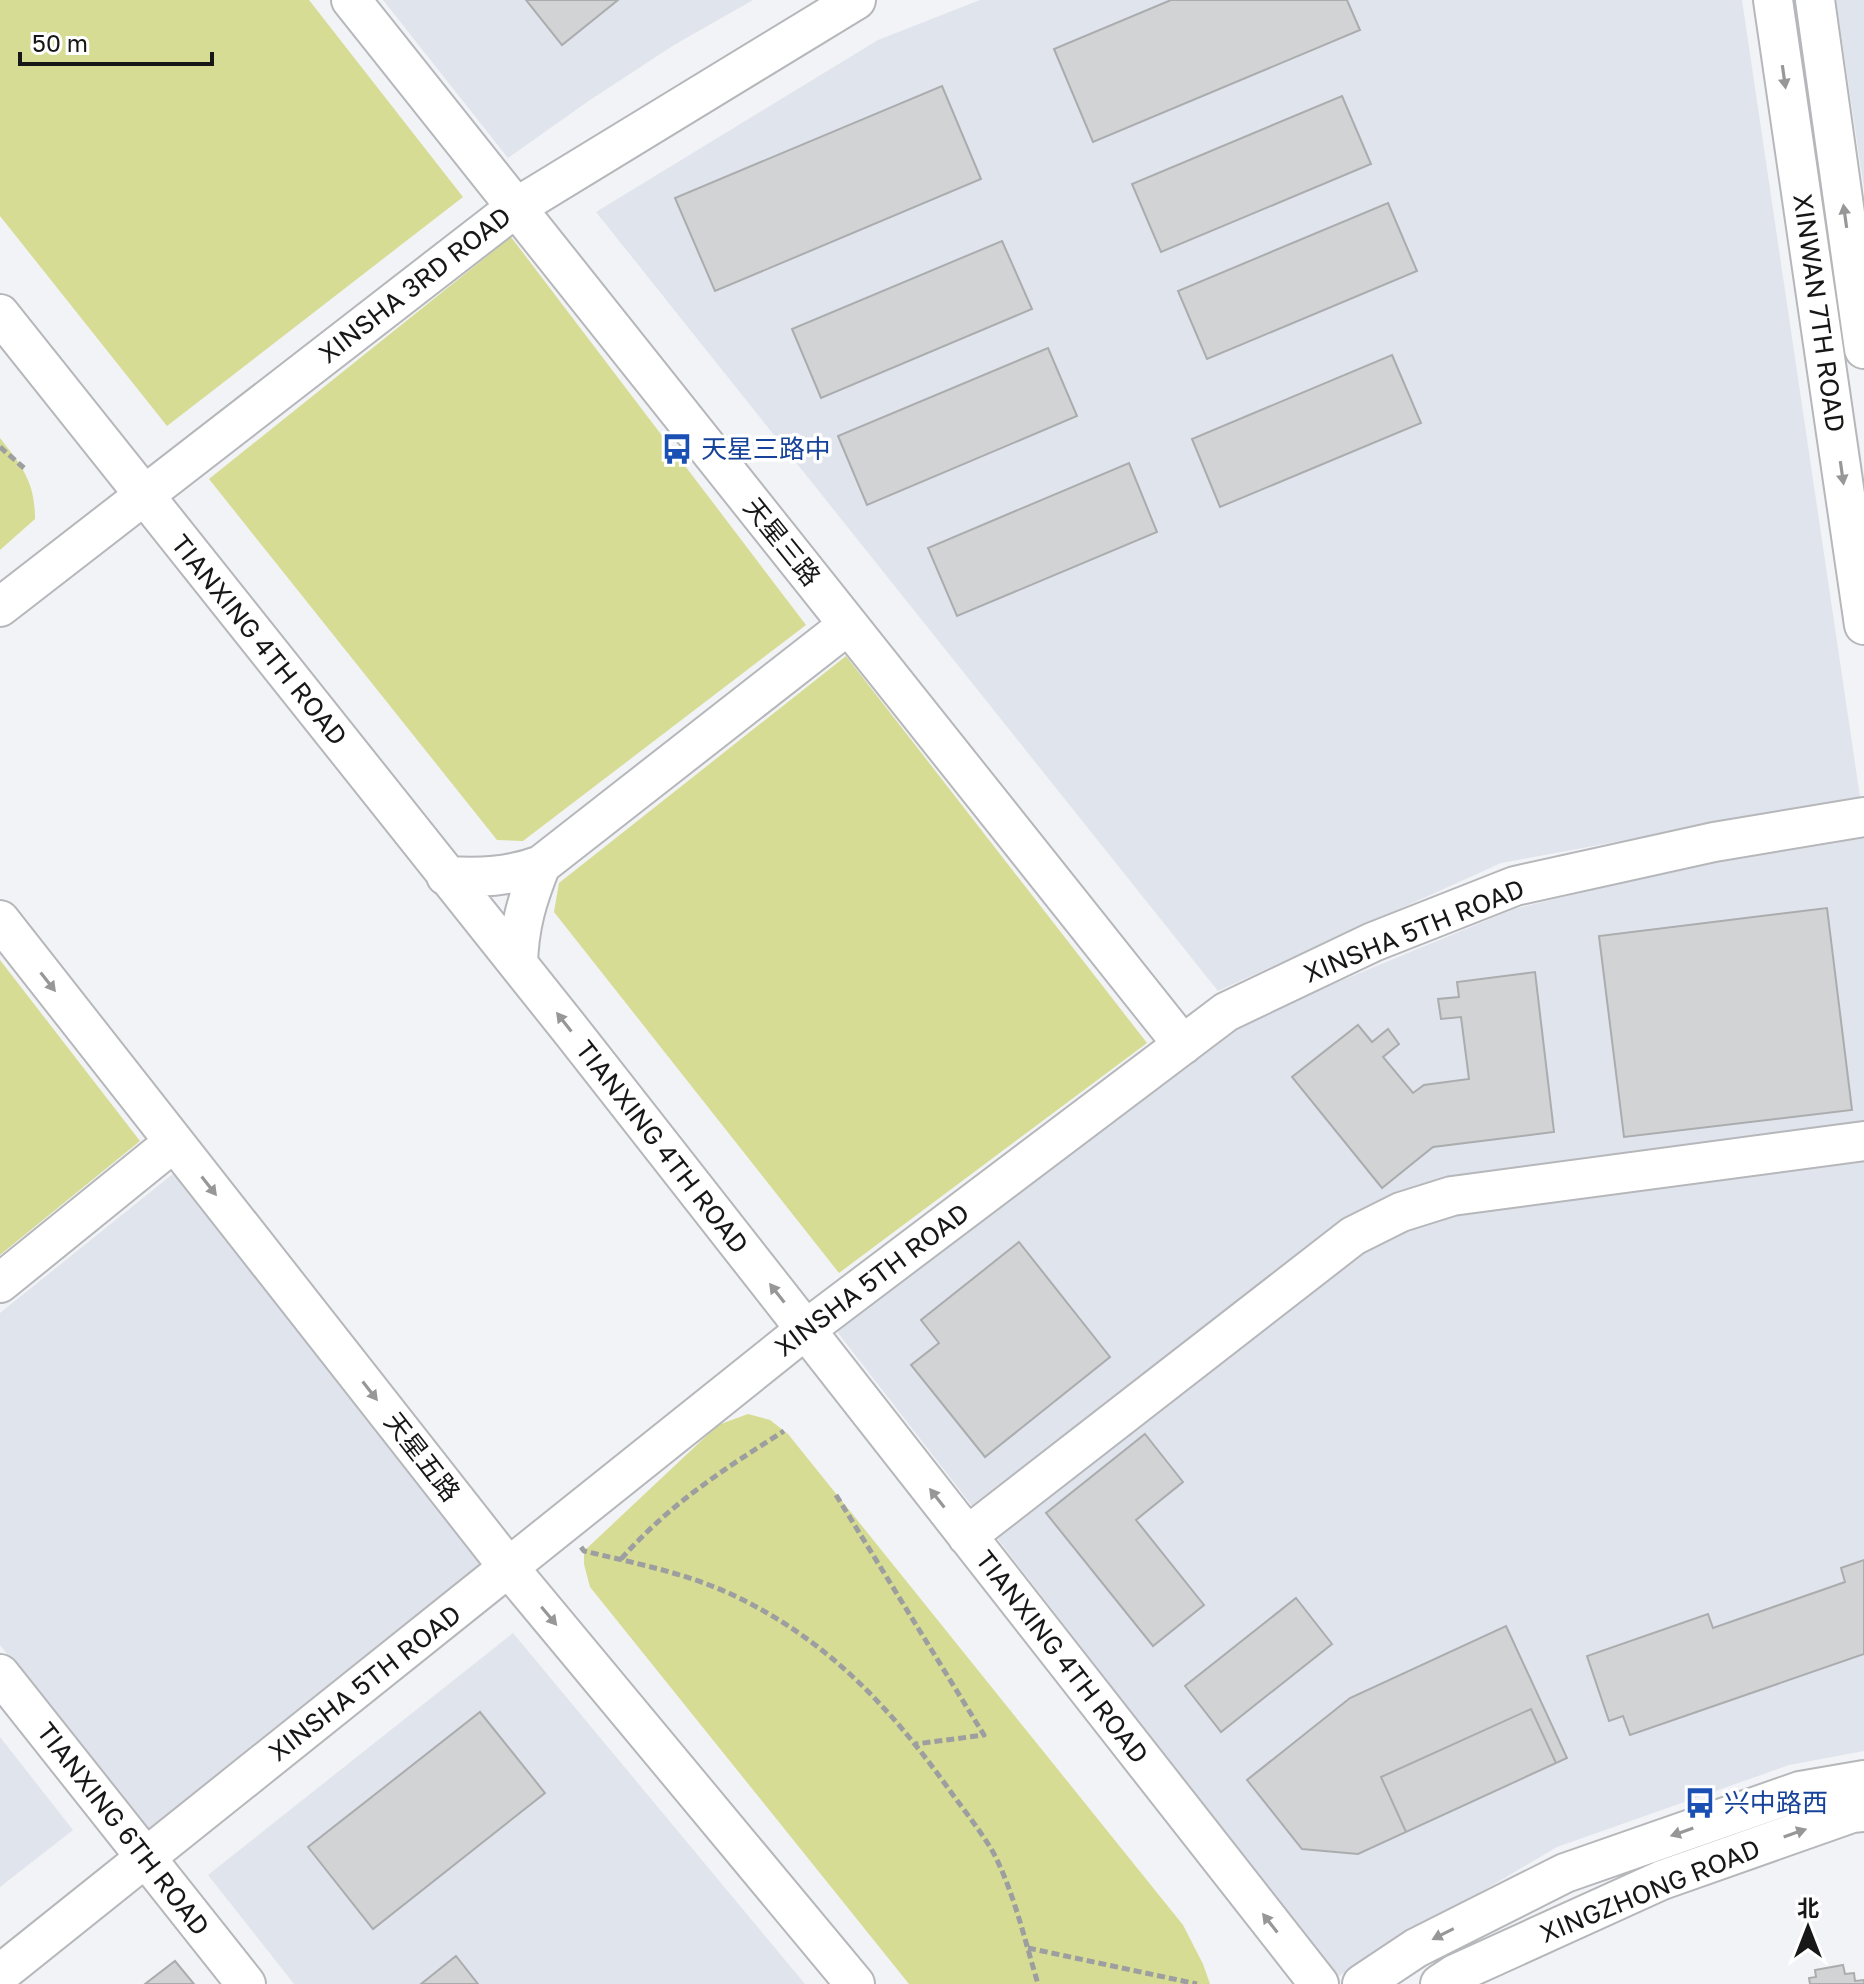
<svg xmlns="http://www.w3.org/2000/svg" width="1864" height="1984" font-family="'Golos Text','Noto Sans SC',sans-serif">
<style>
.built{fill:#e0e4ed}
.green{fill:#d7dc94}
.building{fill:#d2d3d5;stroke:#aaacae;stroke-width:2}
.lines{fill:none;stroke-linecap:round;stroke-linejoin:round}
.minor-casing{stroke:#b6b7ba;stroke-width:42}
.path{stroke:#9d9ea0;stroke-width:5;stroke-dasharray:8 4;stroke-linecap:butt}
.minor{stroke:#fff;stroke-width:38}
.oneway{fill:#979797}
.labels{text-anchor:middle;stroke-width:7;stroke-linejoin:round;paint-order:stroke}
.street-label{font-size:26px;fill:#171718;stroke:#fff}
.transit-label{font-size:26px;fill:#164399;stroke:#fff;text-anchor:start}
</style>
<rect width="100%" height="100%" fill="#f2f3f6"/>
<!-- built -->
<path class="built" d="M 383,0 L 753,0 L 674,45 L 590,100 L 508,158 Z
M 980,0 L 1742,0 L 1860,797 L 1501,863 L 1218,991 L 596,212 L 878,40 Z
M 1836,0 L 1864,0 L 1864,189 Z
M 1864,833 L 1864,1751 L 1789,1765 L 1557,1847 L 1337,1977 L 835,1329 L 1244,1021 L 1514,909 L 1707,862 Z
M 174,1173 L 484,1566 L 149,1830 L 0,1645 L 0,1313 Z
M 513,1633 L 805,1984 L 294,1984 L 208,1875 Z
M 0,1737 L 73,1830 L 0,1887 Z"/>
<!-- green -->
<path class="green" d="M 0,0 L 309,0 L 463,197 L 167,426 L 0,216 Z
M 511,237 L 806,625 L 523,841 L 497,840 L 209,479 Z
M 0,438 C 22,466 35,482 35,519 L 0,550 Z
M 846,656 L 1147,1043 L 839,1273 L 554,912 L 559,883 Z
M 0,960 L 140,1141 L 0,1255 Z
M 748,1414 L 770,1420 L 788,1434 L 1183,1925 L 1203,1964 L 1210,1984 L 909,1984 L 590,1587 L 584,1564 L 584,1551 L 718,1425 Z"/>
<!-- building -->
<path class="building" d="M 526,0 L 618,0 L 562,45 Z
M 1171,0 L 1347,0 L 1360,30 L 1093,142 L 1054,49 Z
M 942,86 L 981,179 L 715,291 L 675,198 Z
M 1342,96 L 1371,164 L 1161,252 L 1132,184 Z
M 1388,203 L 1417,271 L 1207,359 L 1178,291 Z
M 1002,241 L 1032,309 L 821,398 L 792,329 Z
M 1048,348 L 1077,416 L 867,505 L 838,436 Z
M 1392,355 L 1421,423 L 1220,507 L 1192,439 Z
M 1129,463 L 1157,532 L 957,616 L 928,548 Z
M 1827,908 L 1852,1110 L 1624,1137 L 1599,936 Z
M 1535,972 L 1554,1132 L 1433,1147 L 1382,1188 L 1292,1077 L 1358,1025 L 1372,1042 L 1388,1029 L 1399,1044 L 1383,1057 L 1413,1093 L 1424,1085 L 1469,1079 L 1461,1017 L 1441,1019 L 1438,999 L 1459,997 L 1457,982 Z
M 1019,1242 L 1110,1357 L 985,1457 L 911,1365 L 939,1343 L 921,1320 Z
M 1145,1434 L 1183,1482 L 1136,1520 L 1204,1605 L 1153,1646 L 1046,1513 Z
M 1864,1560 L 1864,1654 L 1630,1735 L 1623,1716 L 1609,1721 L 1587,1656 L 1708,1614 L 1713,1628 L 1845,1582 L 1841,1568 Z
M 1296,1598 L 1332,1644 L 1221,1732 L 1185,1686 Z
M 1506,1626 L 1567,1758 L 1358,1854 L 1302,1849 L 1247,1780 L 1350,1698 Z
M 1531,1709 L 1556,1763 L 1406,1832 L 1381,1777 Z
M 480,1712 L 545,1793 L 373,1929 L 308,1847 Z
M 456,1956 L 478,1984 L 421,1984 Z
M 175,1961 L 194,1984 L 145,1984 Z
M 1843,1965 L 1845,1974 L 1854,1973 L 1855,1981 L 1864,1980 L 1864,1984 L 1810,1984 L 1809,1978 L 1816,1977 L 1815,1970 Z"/>
<g class="lines">
<defs>
<path id="minor" d="M 351,0 L 1183,1045
M 1773,0 L 1864,625
M 1815,0 L 1864,349
M 0,314 L 573,1033 L 1319,1984
M 0,607 L 515,208 L 856,0
M 541,865 L 848,625
M 446,876 C 481,878 508,877 541,865 C 527,900 519,926 518,964
M 0,920 L 509,1568 L 855,1984
M 0,1283 L 174,1142
M 967,1536 L 1353,1236 L 1401,1212 L 1452,1196 L 1864,1141
M 0,1674 L 246,1984
M 0,1974 L 805,1330 L 1226,1012 L 1373,942 L 1515,886 L 1714,842 L 1864,817
M 1362,1984 L 1416,1948 L 1565,1873 L 1800,1791 L 1864,1780
M 1440,1984 L 1455,1974 L 1662,1880 L 1852,1813 L 1864,1812"/>
</defs>
<!-- minor casing -->
<use href="#minor" class="minor-casing"/>
<!-- path -->
<path class="path" d="M 0,447 L 24,468
M 836,1495 L 984,1735 L 916,1744
M 581,1547 L 584,1551 C 634,1563 687,1573 735,1596 C 827,1640 889,1706 948,1788 C 963,1809 980,1830 993,1852 C 1014,1892 1025,1941 1038,1984
M 621,1559 C 670,1504 721,1471 784,1431
M 1028,1948 L 1197,1984"/>
<!-- minor -->
<use href="#minor" class="minor"/>
</g>
<!-- one-way arrows -->
<defs><path id="oneway-solid" d="M-6-.8H1V-3.2L6.5 0L1 3.2V.8H-6Z" transform="scale(2)"/></defs>
<g class="oneway">
<use href="#oneway-solid" transform="translate(1784 77) rotate(82)"/>
<use href="#oneway-solid" transform="translate(1845 216) rotate(-98)"/>
<use href="#oneway-solid" transform="translate(1842 473) rotate(82)"/>
<use href="#oneway-solid" transform="translate(48 982) rotate(52)"/>
<use href="#oneway-solid" transform="translate(564 1022) rotate(-128)"/>
<use href="#oneway-solid" transform="translate(209 1186) rotate(52)"/>
<use href="#oneway-solid" transform="translate(777 1293) rotate(-128)"/>
<use href="#oneway-solid" transform="translate(370 1391) rotate(52)"/>
<use href="#oneway-solid" transform="translate(937 1498) rotate(-128)"/>
<use href="#oneway-solid" transform="translate(549 1616) rotate(50)"/>
<use href="#oneway-solid" transform="translate(1682 1832) rotate(161)"/>
<use href="#oneway-solid" transform="translate(1795 1833) rotate(-19)"/>
<use href="#oneway-solid" transform="translate(1270 1923) rotate(-128)"/>
<use href="#oneway-solid" transform="translate(1443 1934) rotate(153)"/>
</g>
<!-- icons -->
<defs>
<symbol id="bus-bare" viewBox="-9 -9 18 18"><path d="M-5-6H5V4H4V6H2V4H-2V6H-4V4H-5ZM-3.5-4V0h7V-4ZM-3.5 1.2v1.5H-2V1.2ZM2 1.2v1.5H3.5V1.2Z" fill="#1a4fb4" stroke="#fff" stroke-width="2.5" paint-order="stroke"/></symbol>
</defs>
<g fill-rule="evenodd">
<use href="#bus-bare" x="655" y="427" width="44" height="44"/>
<use href="#bus-bare" x="1678" y="1781" width="44" height="44"/>
</g>
<g class="labels">
<!-- street labels -->
<g class="street-label">
<text transform="translate(415 285) rotate(-38)" y="9">XINSHA 3RD ROAD</text>
<text transform="translate(1819 313) rotate(82)" y="9">XINWAN 7TH ROAD</text>
<text transform="translate(782 542) rotate(51)" y="9">天星三路</text>
<text transform="translate(259 640) rotate(51)" y="9">TIANXING 4TH ROAD</text>
<text transform="translate(1414 931) rotate(-22)" y="9">XINSHA 5TH ROAD</text>
<text transform="translate(662 1147) rotate(52)" y="9">TIANXING 4TH ROAD</text>
<text transform="translate(872 1280) rotate(-37)" y="9">XINSHA 5TH ROAD</text>
<text transform="translate(422 1457) rotate(52)" y="9">天星五路</text>
<text transform="translate(1062 1657) rotate(52)" y="9">TIANXING 4TH ROAD</text>
<text transform="translate(365 1683) rotate(-38)" y="9">XINSHA 5TH ROAD</text>
<text transform="translate(123 1829) rotate(52)" y="9">TIANXING 6TH ROAD</text>
<text transform="translate(1650 1891) rotate(-22)" y="9">XINGZHONG ROAD</text>
</g>
<!-- transit labels -->
<g class="transit-label">
<text x="701" y="458">天星三路中</text>
<text x="1724" y="1812">兴中路西</text>
</g>
</g>
<!-- north arrow -->
<g transform="translate(1808 1928)" stroke="#ffffff" stroke-width="6" paint-order="stroke">
<path d="M0-6L14 30L0 20L-14 30Z" fill="#171718"/>
<text y="-12" font-size="22" font-weight="bold" text-anchor="middle" fill="#171718">北</text>
</g>
<!-- scale -->
<path d="M20 52v12h192v-12" fill="none" stroke="#171718" stroke-width="4"/>
<text x="32" y="52" font-size="24" fill="#171718" stroke="#ffffff" stroke-width="6" paint-order="stroke">50 m</text>
</svg>
